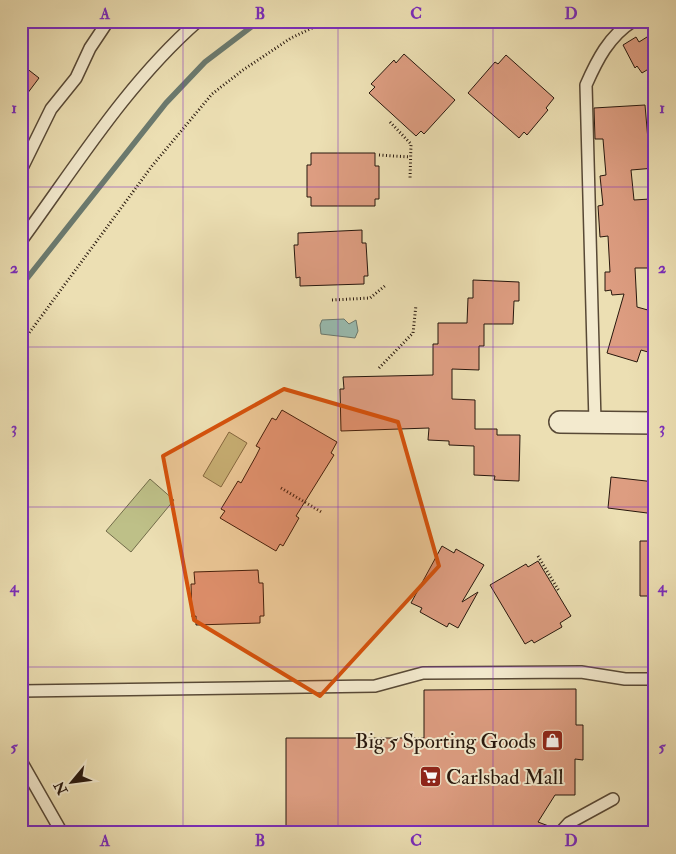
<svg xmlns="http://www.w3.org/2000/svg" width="676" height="854" font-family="'IM FELL Double Pica',serif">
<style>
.green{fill:#bec088;stroke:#726c4a}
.water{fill:#99bcb1;stroke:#6b7a6f}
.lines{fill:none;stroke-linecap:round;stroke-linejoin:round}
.stream{stroke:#6b7a6f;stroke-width:5.5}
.building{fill:#dd9d81;stroke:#27170d}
.service-casing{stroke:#584936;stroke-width:14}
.minor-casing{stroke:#584936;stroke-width:24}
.path{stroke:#27170d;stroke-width:3;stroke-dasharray:1 2.5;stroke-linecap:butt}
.service{stroke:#f3eace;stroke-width:11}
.minor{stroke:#f3eace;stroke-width:21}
.marked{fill:#d5520c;fill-opacity:0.2;stroke:#d5520c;stroke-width:4;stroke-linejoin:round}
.grid{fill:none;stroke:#7b2cbf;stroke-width:1;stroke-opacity:0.55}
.labels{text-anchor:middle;stroke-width:4;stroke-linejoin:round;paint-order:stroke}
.poi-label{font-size:21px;fill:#27170d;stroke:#f3eace;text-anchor:end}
.neatline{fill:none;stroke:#7b2cbf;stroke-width:2}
.grid-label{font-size:16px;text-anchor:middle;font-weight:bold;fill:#7b2cbf}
</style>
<rect width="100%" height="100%" fill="#ecdfb3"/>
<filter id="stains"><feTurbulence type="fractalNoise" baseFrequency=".004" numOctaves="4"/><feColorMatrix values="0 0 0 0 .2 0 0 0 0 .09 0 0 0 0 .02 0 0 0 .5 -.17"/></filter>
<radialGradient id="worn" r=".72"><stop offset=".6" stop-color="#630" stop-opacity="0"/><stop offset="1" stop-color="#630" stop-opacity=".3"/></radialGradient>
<!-- green -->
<path class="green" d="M 229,432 L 247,443 L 221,487 L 203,476 Z
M 150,479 L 174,500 L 131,552 L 106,531 Z"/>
<!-- water -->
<path class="water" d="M 344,319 L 349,324 L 356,320 L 358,331 L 355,338 L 321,334 L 320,325 L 322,320 Z"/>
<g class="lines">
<!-- stream -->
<path class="stream" d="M 21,286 L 166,103 L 205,62 L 259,21"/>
</g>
<!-- building -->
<path class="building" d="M 655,32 L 655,65 L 642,73 L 637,66 L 635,68 L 623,45 L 636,37 L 639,42 Z
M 404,54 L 455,100 L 424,134 L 421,131 L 416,136 L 369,93 L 375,87 L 371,84 L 394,60 L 396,63 Z
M 506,55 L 554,98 L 546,108 L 548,110 L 527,135 L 524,132 L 519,138 L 468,93 L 495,62 L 498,64 Z
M 21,64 L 39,78 L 21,102 Z
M 645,105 L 648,140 L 655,140 L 655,168 L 631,170 L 634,200 L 650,199 L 652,240 L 655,240 L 655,268 L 635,268 L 637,307 L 655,312 L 655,354 L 641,350 L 637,362 L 607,353 L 624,294 L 612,295 L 611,290 L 605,291 L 605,272 L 610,272 L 608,236 L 600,237 L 598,206 L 603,205 L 600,176 L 606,175 L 603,139 L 595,139 L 594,108 Z
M 311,153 L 375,153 L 375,166 L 379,166 L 379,199 L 375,199 L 375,206 L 311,206 L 311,197 L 307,197 L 307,165 L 311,165 Z
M 362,230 L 362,243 L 366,243 L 368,276 L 364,276 L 364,284 L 300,286 L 300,277 L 296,278 L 294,245 L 298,245 L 298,233 Z
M 473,280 L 519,282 L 519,301 L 514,301 L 513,324 L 484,324 L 484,346 L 479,346 L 479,370 L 452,369 L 452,399 L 475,400 L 475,429 L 497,429 L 497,435 L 520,435 L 519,481 L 494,480 L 495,476 L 474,475 L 474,446 L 449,445 L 449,441 L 428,440 L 429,428 L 341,431 L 340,389 L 344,389 L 343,377 L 433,375 L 433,344 L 438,344 L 438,323 L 467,323 L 468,298 L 473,298 Z
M 282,410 L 337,442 L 331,453 L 334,455 L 296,516 L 299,518 L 283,546 L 280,544 L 276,551 L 220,518 L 225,511 L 221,509 L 238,481 L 241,483 L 256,456 L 260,448 L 256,446 L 272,418 L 276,420 Z
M 611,477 L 655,482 L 655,514 L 608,508 Z
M 640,541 L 655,541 L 655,596 L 640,596 Z
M 442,546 L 454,553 L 456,549 L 484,565 L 462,602 L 478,592 L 458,628 L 449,623 L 447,627 L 420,612 L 422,608 L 411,603 Z
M 538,561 L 571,616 L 560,623 L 562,627 L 534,643 L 532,640 L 525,644 L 490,585 L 526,564 L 528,567 Z
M 258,570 L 259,583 L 263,583 L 264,616 L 260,616 L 260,623 L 196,625 L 196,616 L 192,617 L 191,584 L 195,584 L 194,572 Z
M 576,689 L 576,725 L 583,725 L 583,760 L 575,759 L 575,795 L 555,795 L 538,822 L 554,828 L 553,833 L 286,833 L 286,738 L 424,738 L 424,690 Z"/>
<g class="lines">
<defs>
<path id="service" d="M 21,170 L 51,109 L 76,78 L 90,48 L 108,21
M 21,241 C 76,166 127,83 198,21
M 595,422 L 586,85 C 597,60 609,36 633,21
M 21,691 L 375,686 L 423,673 L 581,672 L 625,679 L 655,679
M 21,761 L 62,833
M 560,833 L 569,823 L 613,799"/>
<path id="minor" d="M 560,422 L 655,423"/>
</defs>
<!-- service casing -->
<use href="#service" class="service-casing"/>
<!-- minor casing -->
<use href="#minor" class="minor-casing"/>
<!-- path -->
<path class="path" d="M 390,122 L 411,144 L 410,179
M 379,155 L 410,157
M 332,300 L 370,298 L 386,285
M 21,344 L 152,166 L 212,94 L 243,70 L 291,38 L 327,21
M 379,368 L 413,333 L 416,305
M 281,488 L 323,513
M 538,556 L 559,591"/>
<!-- service -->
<use href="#service" class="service"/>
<!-- minor -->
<use href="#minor" class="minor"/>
</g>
<!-- marked area -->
<path class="marked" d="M 284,389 L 398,422 L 439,566 L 320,696 L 194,620 L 163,456 Z"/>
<!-- grid -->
<path class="grid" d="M 183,21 L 183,833M 338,21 L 338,833M 493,21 L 493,833M 21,187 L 655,187M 21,347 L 655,347M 21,507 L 655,507M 21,667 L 655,667"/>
<!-- icons -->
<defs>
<symbol id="shop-square" viewBox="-11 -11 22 22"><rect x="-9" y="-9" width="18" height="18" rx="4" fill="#8f2418" stroke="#f3eace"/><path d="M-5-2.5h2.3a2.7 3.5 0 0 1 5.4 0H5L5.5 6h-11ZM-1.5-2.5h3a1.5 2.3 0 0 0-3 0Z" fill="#fff"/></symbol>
<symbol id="supermarket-square" viewBox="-11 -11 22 22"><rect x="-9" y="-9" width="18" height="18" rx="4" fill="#8f2418" stroke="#f3eace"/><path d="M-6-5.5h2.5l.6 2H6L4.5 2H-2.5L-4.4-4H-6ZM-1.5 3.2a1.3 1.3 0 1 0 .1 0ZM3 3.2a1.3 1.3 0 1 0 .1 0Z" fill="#fff"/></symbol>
</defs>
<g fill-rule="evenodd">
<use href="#shop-square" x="540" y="728" width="25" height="25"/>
<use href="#supermarket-square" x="418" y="764" width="25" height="25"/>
</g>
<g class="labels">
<!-- poi labels -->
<g class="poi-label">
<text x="536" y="748">Big 5 Sporting Goods</text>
<text x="446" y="784" text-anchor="start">Carlsbad Mall</text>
</g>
</g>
<!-- margin -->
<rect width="676" height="854" fill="none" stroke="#ecdfb3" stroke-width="55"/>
<!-- north arrow -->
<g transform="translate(72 782) rotate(241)" stroke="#f3eace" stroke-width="4" paint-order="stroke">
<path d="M0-4L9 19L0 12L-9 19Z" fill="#27170d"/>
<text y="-8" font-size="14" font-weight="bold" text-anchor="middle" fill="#27170d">N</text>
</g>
<rect x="28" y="28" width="620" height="798" class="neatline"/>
<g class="grid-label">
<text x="105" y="19">A</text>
<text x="260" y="19">B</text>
<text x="416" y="19">C</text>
<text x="571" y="19">D</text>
<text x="14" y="113">1</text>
<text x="662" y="113">1</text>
<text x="14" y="273">2</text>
<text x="662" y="273">2</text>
<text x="14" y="433">3</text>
<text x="662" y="433">3</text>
<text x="14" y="592">4</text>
<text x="662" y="592">4</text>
<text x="14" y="752">5</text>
<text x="662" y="752">5</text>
<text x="105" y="846">A</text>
<text x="260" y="846">B</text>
<text x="416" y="846">C</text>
<text x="571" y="846">D</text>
</g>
<rect width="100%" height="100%" filter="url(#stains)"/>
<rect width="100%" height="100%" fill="url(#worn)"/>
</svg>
